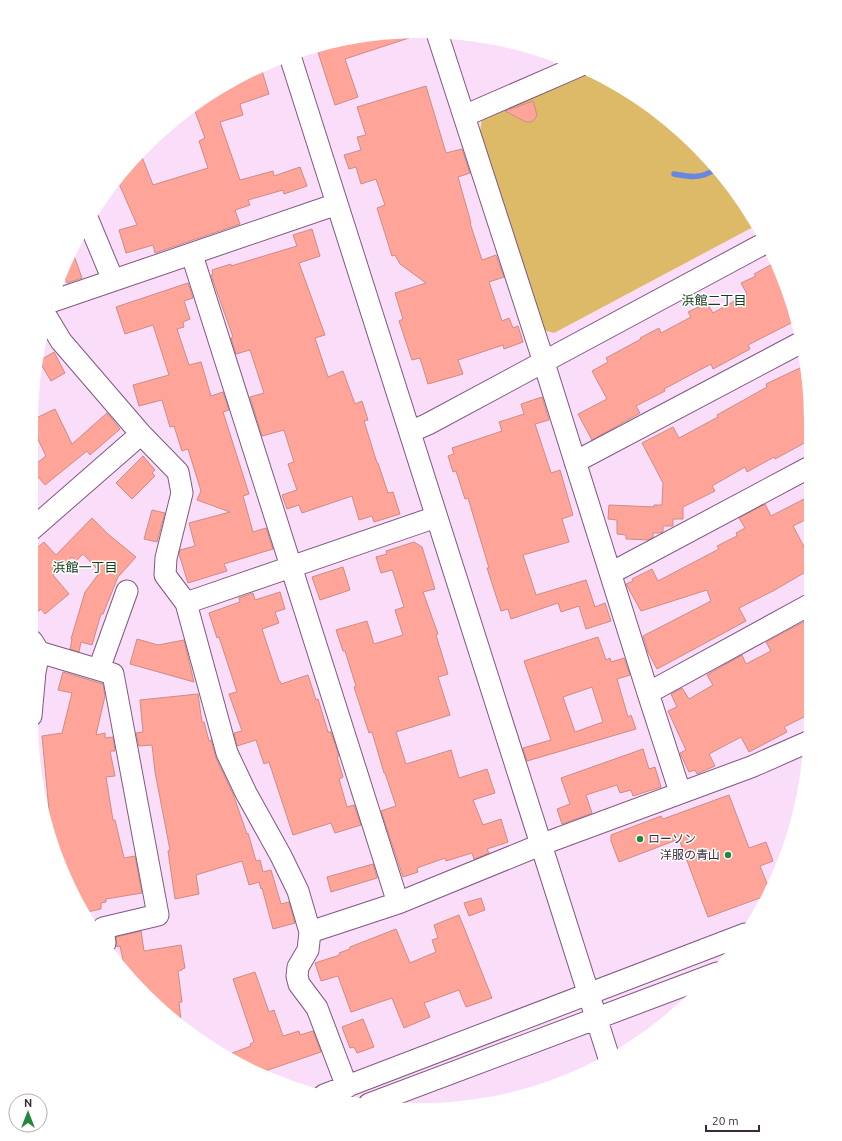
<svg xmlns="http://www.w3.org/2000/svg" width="842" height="1141" font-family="Ubuntu,'Noto Sans JP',sans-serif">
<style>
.green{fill:#ddba67}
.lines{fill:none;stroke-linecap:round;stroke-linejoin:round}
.stream{stroke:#6887e0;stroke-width:5.5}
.building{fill:#ffa498;stroke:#cd8c84;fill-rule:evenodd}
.minor-casing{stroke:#815780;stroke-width:23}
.minor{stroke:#fff;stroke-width:21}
.poi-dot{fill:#23873c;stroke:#fff;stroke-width:1.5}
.labels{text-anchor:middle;stroke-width:3;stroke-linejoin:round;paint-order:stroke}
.poi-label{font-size:12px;fill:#3c2a3c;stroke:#fff;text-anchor:start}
.neighbourhood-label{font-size:13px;fill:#11401b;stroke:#fff}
</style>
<rect width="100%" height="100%" fill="#faddf9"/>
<!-- green -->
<path class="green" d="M 590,71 L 616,83 L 678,128 L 731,184 L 755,226 L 554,333 L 543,330 L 480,132 L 482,118 Z"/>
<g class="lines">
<!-- stream -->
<path class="stream" d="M 674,174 C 692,177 700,179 716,169"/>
</g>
<!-- building -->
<path class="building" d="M 396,32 L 407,32 L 409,38 L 345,59 L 358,97 L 335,105 L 317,49 L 324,46 L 323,44 Z
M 262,71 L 269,94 L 240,104 L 243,115 L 220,122 L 240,180 L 273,171 L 274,176 L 300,167 L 307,186 L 284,194 L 283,190 L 248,200 L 250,205 L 235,210 L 240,224 L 155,253 L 153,245 L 126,253 L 119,230 L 137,225 L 117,179 L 140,152 L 153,185 L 208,168 L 199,141 L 205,138 L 193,106 L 233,81 Z
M 426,86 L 446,153 L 462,149 L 470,173 L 458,177 L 471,223 L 470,223 L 482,260 L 496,255 L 504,277 L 489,282 L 502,321 L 509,318 L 513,328 L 518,326 L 523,342 L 504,349 L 503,345 L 458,360 L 463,374 L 428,384 L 420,358 L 412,360 L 399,321 L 403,319 L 395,293 L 426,283 L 400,264 L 395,255 L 392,256 L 377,208 L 385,205 L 376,179 L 361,184 L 356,167 L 349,169 L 344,155 L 361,150 L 357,137 L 366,135 L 357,107 Z
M 533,101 L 537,115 L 535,119 L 531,122 L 526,122 L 505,111 Z
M 312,229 L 320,256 L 299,263 L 325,335 L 315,338 L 328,377 L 343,371 L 355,404 L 362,401 L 368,420 L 364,421 L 377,463 L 378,463 L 388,493 L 393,492 L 400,514 L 374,522 L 372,516 L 359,520 L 352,496 L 302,513 L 299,505 L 287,509 L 282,495 L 297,490 L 288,464 L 294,462 L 284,430 L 262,436 L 250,397 L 264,393 L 250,350 L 236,354 L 231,338 L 233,337 L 211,275 L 213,275 L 212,270 L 231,264 L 231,266 L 297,246 L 293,235 Z
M 72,250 L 82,278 L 67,283 L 62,269 Z
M 776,262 L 781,272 L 795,321 L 748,345 L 750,349 L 713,369 L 711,364 L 664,389 L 665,391 L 636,406 L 640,413 L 592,440 L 578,414 L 607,399 L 592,371 L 608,362 L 606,358 L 641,339 L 640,338 L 659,328 L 661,333 L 691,317 L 688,312 L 707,303 L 713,313 L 747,294 L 741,283 L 756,276 L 754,274 Z
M 188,283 L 193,298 L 184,301 L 190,319 L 183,322 L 184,327 L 177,329 L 189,365 L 201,362 L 211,396 L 223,392 L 229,410 L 223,412 L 249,494 L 243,496 L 253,532 L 266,528 L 273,549 L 224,564 L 227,571 L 188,583 L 179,554 L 180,550 L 195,546 L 189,523 L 230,512 L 197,500 L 201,491 L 188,449 L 182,451 L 174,426 L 170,427 L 162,400 L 139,406 L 133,385 L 169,375 L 153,325 L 125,334 L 116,307 Z
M 54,352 L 65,373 L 51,381 L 39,361 Z
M 802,367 L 808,377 L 808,441 L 775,459 L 774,457 L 747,472 L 745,467 L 712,486 L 715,491 L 683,507 L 683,519 L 673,519 L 673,526 L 663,526 L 663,532 L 660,533 L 653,533 L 653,537 L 648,540 L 626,539 L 626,535 L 617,534 L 617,520 L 608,519 L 609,505 L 654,507 L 654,505 L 662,505 L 663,483 L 642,443 L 673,427 L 679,438 L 718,417 L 717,415 L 767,387 L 766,384 Z
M 542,397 L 549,420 L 535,424 L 551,473 L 560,470 L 573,515 L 562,519 L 569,542 L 523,555 L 536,595 L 586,580 L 595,607 L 605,603 L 611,621 L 586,629 L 579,606 L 561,612 L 558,603 L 511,619 L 508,609 L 501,611 L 487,568 L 489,568 L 468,498 L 465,499 L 456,471 L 453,472 L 448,456 L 454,454 L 452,448 L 502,431 L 499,422 L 524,414 L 521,404 Z
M 55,409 L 72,444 L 107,413 L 120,429 L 90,455 L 87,451 L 45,485 L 32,470 L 32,467 L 46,456 L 32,427 L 32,420 Z
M 143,456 L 155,470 L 152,473 L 155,476 L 132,499 L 116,483 Z
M 808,497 L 809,518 L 793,526 L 809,556 L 809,570 L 773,591 L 739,608 L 746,621 L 657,669 L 648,652 L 643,636 L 711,601 L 707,590 L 641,611 L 626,584 L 633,581 L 632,579 L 652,569 L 658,581 L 719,549 L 717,546 L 737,536 L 736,533 L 745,528 L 739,518 L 765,504 L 771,516 Z
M 152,510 L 165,513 L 157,542 L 144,539 Z
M 92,518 L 108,534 L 136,557 L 118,577 L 103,614 L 101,614 L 92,645 L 81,642 L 79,652 L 70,649 L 72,639 L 71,639 L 85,592 L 100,572 L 83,554 L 76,561 L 72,557 L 53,575 L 69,594 L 45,614 L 41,609 L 31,617 L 31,553 L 44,542 L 56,555 Z
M 414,542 L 422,547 L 435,589 L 423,592 L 438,634 L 436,635 L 448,674 L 438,677 L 450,715 L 396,732 L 406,764 L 451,750 L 459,778 L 487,769 L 495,793 L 473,800 L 483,825 L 501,819 L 508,842 L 487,849 L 489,853 L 477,858 L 474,859 L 472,853 L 446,861 L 445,858 L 417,868 L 418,872 L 403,877 L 381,811 L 396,806 L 385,773 L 384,773 L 372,732 L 369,733 L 354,687 L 356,686 L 345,651 L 343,651 L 336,630 L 367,621 L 374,644 L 403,635 L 395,610 L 404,607 L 393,572 L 392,570 L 381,573 L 376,557 L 387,554 L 386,551 Z
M 343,567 L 350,590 L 320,600 L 312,577 Z
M 280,592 L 285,609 L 275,612 L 279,623 L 262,629 L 279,681 L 280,681 L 281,684 L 308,675 L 316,700 L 318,699 L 328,732 L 331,732 L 339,756 L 337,757 L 343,777 L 339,779 L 347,807 L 354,805 L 361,825 L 335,833 L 331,823 L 293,835 L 269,762 L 264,764 L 256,740 L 237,746 L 234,733 L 242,731 L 229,694 L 237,692 L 219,637 L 217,638 L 209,613 L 240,602 L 239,598 L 253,593 L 255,600 Z
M 809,619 L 810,714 L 784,727 L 787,732 L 749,752 L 741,737 L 709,754 L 715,766 L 697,774 L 695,770 L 689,772 L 680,753 L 686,750 L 668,711 L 677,707 L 671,694 L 682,688 L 689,699 L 713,685 L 707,675 L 742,655 L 746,664 L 771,651 L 766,642 Z
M 598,637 L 606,660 L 610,658 L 611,662 L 624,658 L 630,675 L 617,679 L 628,717 L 631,715 L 636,729 L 527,761 L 523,748 L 551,740 L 524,661 ZM 592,687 L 603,722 L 575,732 L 563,697 Z
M 137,639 L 158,645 L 184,640 L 194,682 L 130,664 Z
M 63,672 L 103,684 L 105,696 L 96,735 L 105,733 L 105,738 L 113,737 L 115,751 L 110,751 L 115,776 L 106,777 L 113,820 L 115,820 L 124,858 L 135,856 L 142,893 L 106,899 L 106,902 L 101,903 L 101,909 L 82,913 L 47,828 L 46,810 L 49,810 L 42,736 L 62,733 L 72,693 L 58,690 Z
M 198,694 L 202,722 L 204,722 L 209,741 L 211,740 L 216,758 L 233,794 L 247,834 L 248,833 L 256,861 L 260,860 L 263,872 L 271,870 L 281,904 L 289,902 L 295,923 L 273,929 L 262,888 L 261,889 L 259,882 L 249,885 L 242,861 L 196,875 L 199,894 L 175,899 L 168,851 L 170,850 L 155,772 L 152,745 L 139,746 L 136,733 L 143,732 L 140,700 Z
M 643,749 L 649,769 L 655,767 L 661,787 L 633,796 L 631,790 L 620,793 L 617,785 L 586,795 L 592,813 L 562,824 L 557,809 L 570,804 L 561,778 Z
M 729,795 L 749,848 L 766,842 L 773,861 L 760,866 L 770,891 L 768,895 L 708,917 L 679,839 L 619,862 L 611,841 L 611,835 L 661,816 L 663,819 Z
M 373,864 L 377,878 L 331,892 L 327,877 Z
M 481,898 L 485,910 L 469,916 L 464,903 Z
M 459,915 L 492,998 L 466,1007 L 459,990 L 424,1003 L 430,1017 L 404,1028 L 392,998 L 351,1012 L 338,976 L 321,981 L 315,963 L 340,955 L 339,953 L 350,949 L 350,947 L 396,929 L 410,963 L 436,952 L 432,940 L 438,938 L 434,925 Z
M 141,931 L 144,951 L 181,945 L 185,968 L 182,969 L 182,970 L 178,971 L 182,1002 L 179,1002 L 181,1021 L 146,996 L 125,969 L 120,946 L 117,947 L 116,937 Z
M 255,972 L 269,1012 L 274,1010 L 283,1036 L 299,1031 L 300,1035 L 313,1031 L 321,1052 L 259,1073 L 248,1070 L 227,1055 L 251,1046 L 250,1044 L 254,1042 L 233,979 Z
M 363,1019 L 374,1047 L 357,1053 L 354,1047 L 350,1048 L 342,1027 Z"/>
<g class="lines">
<defs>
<path id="minor" d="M 437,33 L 539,347 L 648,693 L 680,792
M 290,56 L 609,1058
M 464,116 L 579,66
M 88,220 L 113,280
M 192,255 L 398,903
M 50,302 L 337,204
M 46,316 L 61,341 L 141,434 L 178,472 L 182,493 L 166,558 L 165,575 L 186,603 L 227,753 L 246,793 L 281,856 L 298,891 L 310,932 L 308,950 L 298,967 L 297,976 L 299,984 L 317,1008 L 347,1087
M 410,432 L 428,424 L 765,243
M 575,462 L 800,343
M 31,530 L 141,434
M 611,573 L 808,468
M 186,603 L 436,517
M 39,652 L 113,674 L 158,915 L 103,928 L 105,943
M 99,669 L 127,591
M 648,693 L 809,605
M 31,716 L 35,672 L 39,652 L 32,641
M 310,932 L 398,903 L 540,845 L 751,767 L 810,741
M 324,1095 L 745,934
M 369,1104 L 717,973"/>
</defs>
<!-- minor casing -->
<use href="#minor" class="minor-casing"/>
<!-- minor -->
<use href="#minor" class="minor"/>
</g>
<!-- markers -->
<g class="poi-dot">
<circle cx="640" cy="839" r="4"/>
<circle cx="728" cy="855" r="4"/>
</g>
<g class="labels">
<!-- poi labels -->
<g class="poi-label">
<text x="648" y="843">ローソン</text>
<text x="720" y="859" text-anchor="end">洋服の青山</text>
</g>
<!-- neighbourhood labels -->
<g class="neighbourhood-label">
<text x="714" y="305">浜館二丁目</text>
<text x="85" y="572">浜館一丁目</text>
</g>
</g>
<!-- crop -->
<path d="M0 0H842V1141H0ZM421 38H421A383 383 0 0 1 804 421V720A383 383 0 0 1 421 1103H421A383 383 0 0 1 38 720V421A383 383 0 0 1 421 38Z" fill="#fff" fill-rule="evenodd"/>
<!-- north arrow -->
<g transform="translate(28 1113)"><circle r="19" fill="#ffffff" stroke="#b1aab1"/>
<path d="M0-3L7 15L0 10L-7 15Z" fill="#23873c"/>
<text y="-6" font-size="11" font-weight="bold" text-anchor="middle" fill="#3c2a3c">N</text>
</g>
<!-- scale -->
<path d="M706 1125v6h53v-6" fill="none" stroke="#3c2a3c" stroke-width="2"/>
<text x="712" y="1125" font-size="12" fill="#3c2a3c" stroke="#ffffff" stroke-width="3" paint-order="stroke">20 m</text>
</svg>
